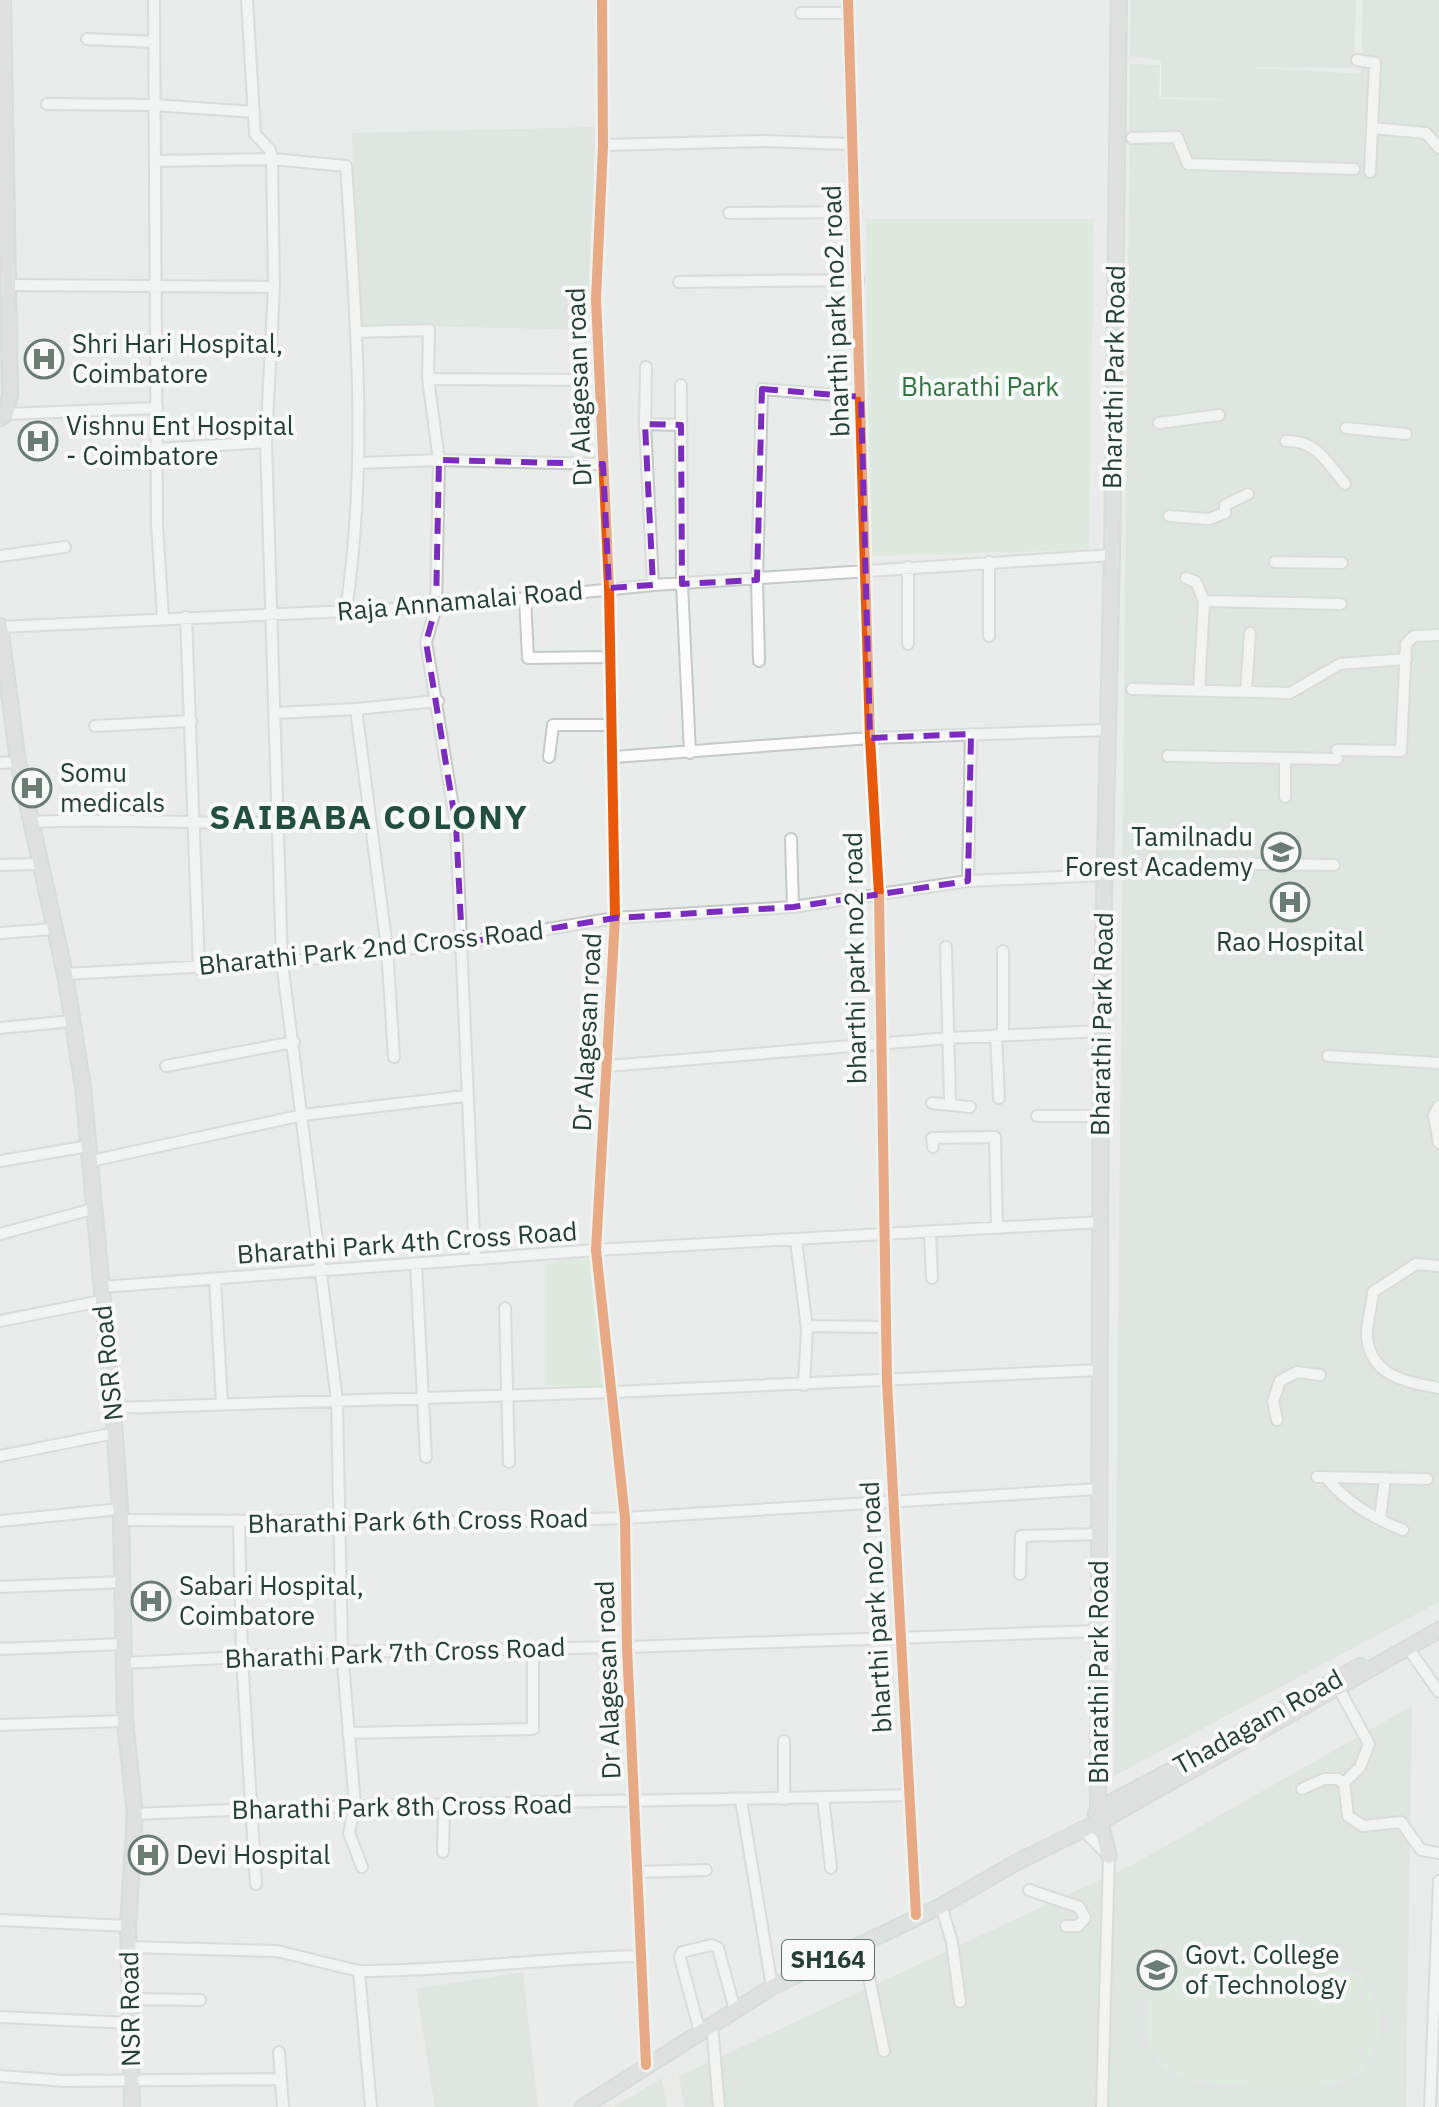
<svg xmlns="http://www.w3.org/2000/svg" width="1439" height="2107" font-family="'IBM Plex Sans',sans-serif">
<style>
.built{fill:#d6ddd9}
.green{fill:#d3e4d6}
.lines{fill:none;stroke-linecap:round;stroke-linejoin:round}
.minor-casing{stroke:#c5c9c7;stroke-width:14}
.major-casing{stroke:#c3cac8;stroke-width:18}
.minor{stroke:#fcfcfc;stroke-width:10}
.major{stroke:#d0d6d4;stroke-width:14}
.cycleway-casing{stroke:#f7faf8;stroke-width:15}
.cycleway{stroke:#e8590c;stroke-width:10}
.marked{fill:none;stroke:#7b2cbf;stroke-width:6;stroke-dasharray:16 10;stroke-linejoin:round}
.labels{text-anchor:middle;stroke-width:8;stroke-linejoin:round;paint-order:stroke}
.shield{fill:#f7faf8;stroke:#657770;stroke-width:2}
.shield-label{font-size:24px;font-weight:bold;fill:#263f35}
.street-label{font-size:26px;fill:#263f35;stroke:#f7faf8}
.poi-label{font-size:26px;fill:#263f35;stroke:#f7faf8;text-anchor:start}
.park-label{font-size:26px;fill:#347343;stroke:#f7faf8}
.district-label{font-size:34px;font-weight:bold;letter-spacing:2px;fill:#23503e;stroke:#f7faf8}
</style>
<rect width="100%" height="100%" fill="#e8ecea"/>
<!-- built -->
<path class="built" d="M 1131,0 L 1356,0 L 1354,68 L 1243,67 L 1361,74 L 1363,0 L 1439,0 L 1439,1602 L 1114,1776 L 1130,64 L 1160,65 L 1159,99 L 1243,100 L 1161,97 L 1161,61 L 1130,56 Z
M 595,127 L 591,330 L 371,325 L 356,328 L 352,133 Z
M 1412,1706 L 1406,2107 L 684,2107 L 679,2076 L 1134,1864 Z
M 523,1972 L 538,2107 L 435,2107 L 416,1989 Z
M 662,2078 L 667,2107 L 614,2107 Z"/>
<!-- green -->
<path class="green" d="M 866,219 L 1094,219 L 1089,550 L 870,556 Z
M 593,1254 L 609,1387 L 545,1385 L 545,1263 Z
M 1221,1962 L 1306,1965 L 1357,1974 C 1375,1992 1382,2009 1378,2035 C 1375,2053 1366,2072 1348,2080 C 1308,2096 1231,2084 1187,2081 C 1136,2064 1131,1994 1178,1969 C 1190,1962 1207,1963 1221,1962 Z"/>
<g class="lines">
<defs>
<path id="minor" d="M 154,0 L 157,525 L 163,617
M 247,0 L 255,134 L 270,150 L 272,159 L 274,287 L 266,442 L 282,962 L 337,1401 L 342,1652 L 355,1805 L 349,1833 L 362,1867
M 602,0 L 603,145 L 596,299 L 609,588 L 615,918 L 596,1250 L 625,1518 L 627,1647 L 646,2065
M 848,0 L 870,738 L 879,895 L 887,1382 L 916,1915
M 801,13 L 849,13
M 87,39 L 154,42
M 1357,60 L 1375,63 L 1370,172
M 47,104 L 154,105 L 254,112
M 1372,128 L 1426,133 L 1439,148
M 1132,138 L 1177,137 L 1188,164 L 1354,169
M 603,145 L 763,141 L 851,144
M 155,161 L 272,159 L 346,166 C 356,314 368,463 346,610
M 729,213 L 856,212
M 679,282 L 859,280
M 7,285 L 274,287
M 357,332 L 429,330 L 428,379
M 646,367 L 645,424 L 653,585
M 681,385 L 682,584 L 690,753
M 6,414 L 157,408
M 1159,423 L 1219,415
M 645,424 L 681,425
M 1346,428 L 1406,434
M 1286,441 C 1316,440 1327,462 1345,484
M 157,449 L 266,442
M 358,463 L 439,460 L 603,464
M 1169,516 L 1209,519 L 1225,513 L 1225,505 L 1248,494
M 0,556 L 65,547
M 989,562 L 989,636
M 1275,562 L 1342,563
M 908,567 L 908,644
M 1186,578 L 1196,582 L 1204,601 L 1199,691
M 525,597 L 528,658 L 609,657
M 1204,601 L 1341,604
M 186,617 L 199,969
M 0,627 L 436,607 L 653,585 L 1112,555
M 759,661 L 757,580 L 762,389 L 861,397
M 1132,689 L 1290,693 L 1340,664 L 1406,659
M 1246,692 L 1250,633
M 276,713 L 356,709
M 95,726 L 191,721
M 1337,750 L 1401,751 L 1406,644 L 1414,636 L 1439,635
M 1168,756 L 1337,759
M 549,757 L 553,725 L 612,725
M 614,757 L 870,738 L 1109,730
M 1285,758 L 1285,797
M 0,763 L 18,762
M 30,822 C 112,818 194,824 277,823
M 791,839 L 793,907
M 1256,864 L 1334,865
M 0,865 L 39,864
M 968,881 L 971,734
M 0,933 L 54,929
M 946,947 L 950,1102
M 1003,951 L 1003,1035
M 65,974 L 282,962 L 462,943 L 615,918 L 793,907 L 968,881 L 1105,875
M 0,1028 L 72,1021
M 996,1035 L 999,1098
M 1328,1056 L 1439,1063
M 394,1057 L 387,948 L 356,709 L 438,701
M 166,1066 L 294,1042
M 608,1066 L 949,1038 L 1101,1031
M 932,1103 L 970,1107
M 1439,1106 L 1434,1115 L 1439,1143
M 1037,1116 L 1100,1116
M 933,1147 L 932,1138 L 995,1137 L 997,1228
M 0,1161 L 89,1146
M 91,1161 L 303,1115 L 465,1096
M 930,1232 L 932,1278
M 0,1234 L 93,1209
M 796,1240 L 807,1329 L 804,1385
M 475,1259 L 456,825 L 426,642 L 436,607 L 439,460 L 428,379 L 600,380
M 416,1264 L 426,1457
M 1439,1266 L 1416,1264 L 1373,1292 C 1372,1306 1366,1324 1367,1337 C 1371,1377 1407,1382 1439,1388
M 215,1280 L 222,1403
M 101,1287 L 596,1250 L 1100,1222
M 505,1308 L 509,1462
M 0,1321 L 101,1301
M 807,1326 L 885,1327
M 113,1408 L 614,1392 L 1099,1370
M 1277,1420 L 1273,1401 L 1280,1381 L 1297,1372 L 1320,1375
M 0,1456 L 115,1433
M 1317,1477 L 1427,1479
M 1326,1477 C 1345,1502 1375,1519 1403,1530
M 121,1520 L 487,1522 L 625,1518 L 1098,1489
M 1380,1520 L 1385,1478
M 0,1521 L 120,1509
M 239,1523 L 242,1657 L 256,1884
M 1020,1574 L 1021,1536 L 1098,1534
M 0,1587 L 123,1582
M 1408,1648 L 1439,1692
M 0,1649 L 123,1644
M 124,1663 L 342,1652 L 627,1647 L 1098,1631
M 0,1725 L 125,1721
M 348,1733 L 533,1729 L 533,1648
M 1344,1783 L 1348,1816 L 1363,1826 L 1401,1822 L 1421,1850 L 1439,1853
M 1302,1789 L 1324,1779 L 1338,1779 L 1344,1783 L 1360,1767 L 1369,1744 L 1339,1689
M 823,1797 L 831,1868
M 784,1799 L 784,1741
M 741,1800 L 772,1987
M 135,1814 C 393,1802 651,1802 909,1795
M 1081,1828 L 1109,1856 L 1102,2107
M 443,1852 L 444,1805
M 636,1872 L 706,1870
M 1029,1890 L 1079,1907 L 1085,1918 L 1078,1926 L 1066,1926
M 941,1906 L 952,1942 L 960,2002
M 0,1920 L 128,1926
M 862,1943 L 884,2051
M 128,1947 L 277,1951 L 359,1971 L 371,2107
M 359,1971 C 453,1971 546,1958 639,1956
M 131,1999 L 200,2000
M 0,2017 L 131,2023
M 712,2024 L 719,2107
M 700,2032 L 680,1958 L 682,1952 L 712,1945 L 718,1948 L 735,2010
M 279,2052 L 283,2107
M 0,2076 L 65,2081 L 281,2079
M 1430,2107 L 1439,1881"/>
<path id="major" d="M 0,418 L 6,414 L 10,395 L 3,0
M 0,626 L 18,762 L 65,974 L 83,1087 L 113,1408 L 121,1520 L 125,1721 L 135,1814 L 128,1926 L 132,2107
M 1231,1738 L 1360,1666
M 1096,1814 L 1104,1806 L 1206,1752
M 1109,1856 L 1098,1812 L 1101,1031 L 1112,555 L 1119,0
M 583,2107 L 772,1987 L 941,1906 L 1017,1862 L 1109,1817 L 1439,1630"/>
</defs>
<!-- minor casing -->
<use href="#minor" class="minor-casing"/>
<!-- major casing -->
<use href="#major" class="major-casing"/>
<!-- minor -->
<use href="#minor" class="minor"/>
<!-- major -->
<use href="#major" class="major"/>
<defs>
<path id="cycleway" d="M 602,0 L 603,145 L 596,299 L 609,588 L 615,918 L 596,1250 L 625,1518 L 627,1647 L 646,2065
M 848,0 L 870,738 L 879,895 L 887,1382 L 916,1915"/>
</defs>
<!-- cycleway casing -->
<use href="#cycleway" class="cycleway-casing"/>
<!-- cycleway -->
<use href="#cycleway" class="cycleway"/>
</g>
<!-- marked area -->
<path d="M0 0H1439V2107H0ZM 762,389 L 861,397 L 870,738 L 971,734 L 968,881 L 793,907 L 615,918 L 462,943 L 456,825 L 426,642 L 436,607 L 439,460 L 603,464 L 609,588 L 653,585 L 645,424 L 681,425 L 682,584 L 757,580 Z" fill="#e8ecea" fill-opacity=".55" fill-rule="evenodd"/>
<path class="marked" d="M 762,389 L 861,397 L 870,738 L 971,734 L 968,881 L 793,907 L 615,918 L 462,943 L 456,825 L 426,642 L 436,607 L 439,460 L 603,464 L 609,588 L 653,585 L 645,424 L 681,425 L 682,584 L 757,580 Z"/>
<!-- icons -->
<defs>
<symbol id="hospital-ring" viewBox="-11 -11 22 22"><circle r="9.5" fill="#f7faf8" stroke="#6a7c74" stroke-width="1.5"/><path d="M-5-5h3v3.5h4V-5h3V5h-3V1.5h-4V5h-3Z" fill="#6a7c74"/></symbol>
<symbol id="university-ring" viewBox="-11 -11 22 22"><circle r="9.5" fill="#f7faf8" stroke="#6a7c74" stroke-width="1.5"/><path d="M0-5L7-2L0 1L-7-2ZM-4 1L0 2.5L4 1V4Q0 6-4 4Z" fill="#6a7c74"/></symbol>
</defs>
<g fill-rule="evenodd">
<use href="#hospital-ring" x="22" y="337" width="44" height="44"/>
<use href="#hospital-ring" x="16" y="419" width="44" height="44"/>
<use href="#hospital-ring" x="10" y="766" width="44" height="44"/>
<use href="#university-ring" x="1259" y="830" width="44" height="44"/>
<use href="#hospital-ring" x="1268" y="880" width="44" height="44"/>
<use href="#hospital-ring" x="129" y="1579" width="44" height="44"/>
<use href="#hospital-ring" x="126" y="1833" width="44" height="44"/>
<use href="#university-ring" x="1135" y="1948" width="44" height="44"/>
</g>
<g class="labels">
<!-- shield labels -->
<rect class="shield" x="782" y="1940" width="92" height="40" rx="6"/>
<g class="shield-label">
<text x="828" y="1968">SH164</text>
</g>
<!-- street labels -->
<g class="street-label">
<text transform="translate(836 311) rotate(-92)" y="9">bharthi park no2 road</text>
<text transform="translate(1114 377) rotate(-89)" y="9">Bharathi Park Road</text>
<text transform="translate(579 387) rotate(-92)" y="9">Dr Alagesan road</text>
<text transform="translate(460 601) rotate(-5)" y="9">Raja Annamalai Road</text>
<text transform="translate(371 948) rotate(-6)" y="9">Bharathi Park 2nd Cross Road</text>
<text transform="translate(855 958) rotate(-91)" y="9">bharthi park no2 road</text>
<text transform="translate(1102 1024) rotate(-89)" y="9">Bharathi Park Road</text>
<text transform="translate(587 1032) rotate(-87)" y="9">Dr Alagesan road</text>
<text transform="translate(407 1243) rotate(-4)" y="9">Bharathi Park 4th Cross Road</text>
<text transform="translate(108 1363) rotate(-96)" y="9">NSR Road</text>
<text transform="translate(418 1521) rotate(-1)" y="9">Bharathi Park 6th Cross Road</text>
<text transform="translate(876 1607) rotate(-93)" y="9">bharthi park no2 road</text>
<text transform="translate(395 1653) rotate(-2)" y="9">Bharathi Park 7th Cross Road</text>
<text transform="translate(1099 1672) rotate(-90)" y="9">Bharathi Park Road</text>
<text transform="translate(608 1680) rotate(-92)" y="9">Dr Alagesan road</text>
<text transform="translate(1258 1722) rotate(-29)" y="9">Thadagam Road</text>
<text transform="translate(402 1807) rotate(-1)" y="9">Bharathi Park 8th Cross Road</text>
<text transform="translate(130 2009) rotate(-91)" y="9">NSR Road</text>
</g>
<!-- poi labels -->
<g class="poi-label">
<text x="72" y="353">Shri Hari Hospital,<tspan x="72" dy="30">Coimbatore</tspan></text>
<text x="66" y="435">Vishnu Ent Hospital<tspan x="66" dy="30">- Coimbatore</tspan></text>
<text x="60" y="782">Somu<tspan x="60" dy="30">medicals</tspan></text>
<text x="1253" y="846" text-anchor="end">Tamilnadu<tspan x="1253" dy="30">Forest Academy</tspan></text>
<text x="1290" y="951" text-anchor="middle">Rao Hospital</text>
<text x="179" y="1595">Sabari Hospital,<tspan x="179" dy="30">Coimbatore</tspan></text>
<text x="176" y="1864">Devi Hospital</text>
<text x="1185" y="1964">Govt. College<tspan x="1185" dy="30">of Technology</tspan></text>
</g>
<!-- park labels -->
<g class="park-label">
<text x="980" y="396">Bharathi Park</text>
</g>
<!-- district labels -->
<g class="district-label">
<text x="369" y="829">SAIBABA COLONY</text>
</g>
</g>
</svg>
